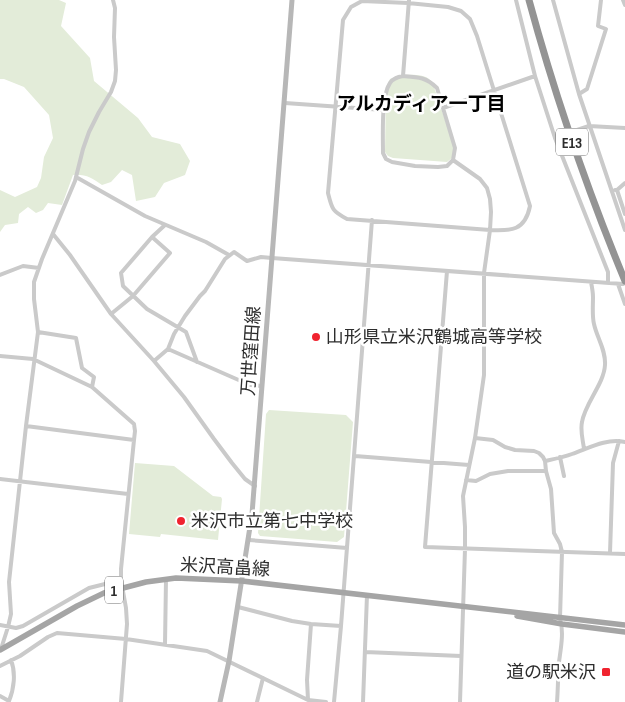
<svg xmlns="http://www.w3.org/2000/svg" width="625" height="702" font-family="'Sofia Sans Condensed','Noto Sans JP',sans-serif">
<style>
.green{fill:#e3ecd9}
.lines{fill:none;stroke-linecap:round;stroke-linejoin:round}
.street{stroke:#cacaca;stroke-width:4}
.secondary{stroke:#b7b7b7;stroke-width:5}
.primary{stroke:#a5a5a5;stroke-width:5.5}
.highway{stroke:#949494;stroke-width:7}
.poi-dot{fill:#f0232f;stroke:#fff;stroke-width:2}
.labels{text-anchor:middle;stroke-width:5;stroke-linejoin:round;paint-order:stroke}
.shield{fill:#fff;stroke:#6c6c6c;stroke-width:1}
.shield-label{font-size:16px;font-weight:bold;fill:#2d2d2d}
.poi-label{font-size:18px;fill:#2d2d2d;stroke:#fff;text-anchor:start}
.street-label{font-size:18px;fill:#2d2d2d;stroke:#fff}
.neighbourhood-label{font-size:19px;font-weight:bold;fill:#000;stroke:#fff}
</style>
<rect width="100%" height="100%" fill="#fff"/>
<!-- green -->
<path class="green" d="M 0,0 L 59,0 L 66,3 L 61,26 L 90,58 L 94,81 L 138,118 L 152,137 L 180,144 L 190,161 L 185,175 L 164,183 L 155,197 L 136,201 L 132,175 L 122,170 L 111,182 L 102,185 C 92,178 86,174 73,175 L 62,205 L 48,203 L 43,210 L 36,213 L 28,207 L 19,214 L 18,223 L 5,225 L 0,232 L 0,190 L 15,197 L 37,187 L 41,178 L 44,157 L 53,138 L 49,115 L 24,87 L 4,79 L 0,79 Z
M 400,75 C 408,75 424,73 430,80 C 432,82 432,85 434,87 L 454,147 L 452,158 L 447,162 L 393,158 L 388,156 L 385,152 L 386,87 L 390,79 Z
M 269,410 L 346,415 L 353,422 L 344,537 L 337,542 L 260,536 L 258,533 L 266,414 Z
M 135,463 L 174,466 L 213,496 L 221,497 L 222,499 L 218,540 L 161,534 L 160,537 L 129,534 Z"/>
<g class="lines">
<!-- street -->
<path class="street" d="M 516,0 L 535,76 L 555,138 L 608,272 L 608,283
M 553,0 L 579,94 L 625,230
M 623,0 L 625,5
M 362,1 L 408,3 L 448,7 L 461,11 L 470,19 L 477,36 L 530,206 C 525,231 511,231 490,230 L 347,219 C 332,211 332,209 328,193 L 343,20 L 351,7 Z
M 403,76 C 418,77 426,77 437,88 L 455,148 L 453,160 L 447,166 L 438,167 L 415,166 L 392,162 L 386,159 L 383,153 C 383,137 381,96 390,83 C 393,78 398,77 403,76 Z
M 403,76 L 409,0
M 579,94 L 587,89 L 606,29 L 598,26 L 601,0
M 285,103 L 384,110
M 443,108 L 535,76
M 577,130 L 589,126 L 625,128
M 555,138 L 564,135
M 453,160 L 480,179 L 487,188 L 490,199 L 491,212 L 490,230 L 484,273 L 484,375 L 475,438 L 463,496 L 465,527 L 465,549 L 460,702
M 76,177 L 145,216 L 206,242 L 229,255
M 615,190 L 617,190 L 625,183
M 617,190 L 625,214
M 165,225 L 152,237 L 121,273 L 123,286 L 147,309 L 186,332 L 197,362
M 53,234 L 70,255 L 111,314 L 154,361 L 184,397 L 214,439 L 232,463 L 245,479 L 255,486
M 447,271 L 425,547 L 625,554
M 0,275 L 23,266 L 39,268
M 618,284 L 625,304
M 111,314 L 133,296 L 170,253 L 152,237
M 38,332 L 76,338 L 82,368 L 94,377 L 92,387
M 168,349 L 250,385 L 262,386
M 0,356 L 33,359 L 92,387 L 134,424 L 135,431 L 134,440 L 121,569 L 121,580 L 126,608 L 127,624 L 121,702
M 154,361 L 168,349 L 174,334 L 185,316 L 200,296 L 205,291 L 225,259 L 234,252 L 247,261 L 261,257 L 272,258 L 623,284
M 26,426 L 134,440
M 475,438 L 493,440 L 505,447 L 515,450 L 534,451 L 539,453 L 543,457 L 545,461 L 546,471 L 551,489 L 554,533 L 560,544 L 562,552 L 560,618 C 564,632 561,647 559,662 C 558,675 558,689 557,702
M 584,449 C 583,440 580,431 582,422 C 585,403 604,384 605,365 C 606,350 597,338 594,324 C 592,316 593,306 593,297 C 593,292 592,287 591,282
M 355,456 L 469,465
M 560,457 L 564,476
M 545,461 C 554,459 564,457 572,454 C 589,448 606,438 625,442
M 0,479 L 128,494
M 466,480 L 476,481 L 490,474 L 508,471 L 546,471
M 249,540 L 347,548
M 610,553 L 613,463 L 619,441
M 238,607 L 292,621 L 311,624 L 341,626
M 0,625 L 16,628 L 23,626 L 89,588 L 121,580
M 165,644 L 166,579
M 1,649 L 8,627 L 11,614 L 9,582 L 26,426 L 38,332 L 34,299 L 34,282 L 42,259 L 75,181 L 83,149 L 89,132 L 99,112 L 111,92 L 115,81 L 116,70 L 114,37 L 115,8 L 113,0
M 365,652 L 461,656
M 0,666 L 20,656 L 48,637 L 57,633 L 126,639 L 207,651 L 308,700 L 326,702
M 0,696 L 9,701
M 308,700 L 307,680 L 311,624
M 9,701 C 14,689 16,673 11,660
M 257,702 L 263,678
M 334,702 L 341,626 L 372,220
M 363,702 L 367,595"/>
<!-- secondary -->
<path class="secondary" d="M 220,702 L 229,661 L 252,514 L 292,0"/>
<!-- primary -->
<path class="primary" d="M 517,616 L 562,624 L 625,632
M 0,650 L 77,606 L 104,593 L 146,582 L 176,578 L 242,581 L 625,625"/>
<!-- highway -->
<path class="highway" d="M 529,0 C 555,96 587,189 625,281"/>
</g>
<!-- markers -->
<g class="poi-dot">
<circle cx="316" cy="337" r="5"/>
<circle cx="181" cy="521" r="5"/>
<rect x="601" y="667" width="10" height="10" rx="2.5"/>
</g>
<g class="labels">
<!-- shield labels -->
<g class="shield">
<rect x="556" y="128.5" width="32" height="27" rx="4"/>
<rect x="105" y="576.5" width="18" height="27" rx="4"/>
</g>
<g class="shield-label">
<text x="572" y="148">E13</text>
<text x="114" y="596">1</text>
</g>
<!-- poi labels -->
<g class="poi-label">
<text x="326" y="343">山形県立米沢鶴城高等学校</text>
<text x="191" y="527">米沢市立第七中学校</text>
<text x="596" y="678" text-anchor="end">道の駅米沢</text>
</g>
<!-- street labels -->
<g class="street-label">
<text transform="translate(251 351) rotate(-86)" y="6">万世窪田線</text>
<text transform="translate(225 567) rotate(3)" y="6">米沢高畠線</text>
</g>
<!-- neighbourhood labels -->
<g class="neighbourhood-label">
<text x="421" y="110">アルカディア一丁目</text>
</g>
</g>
</svg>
